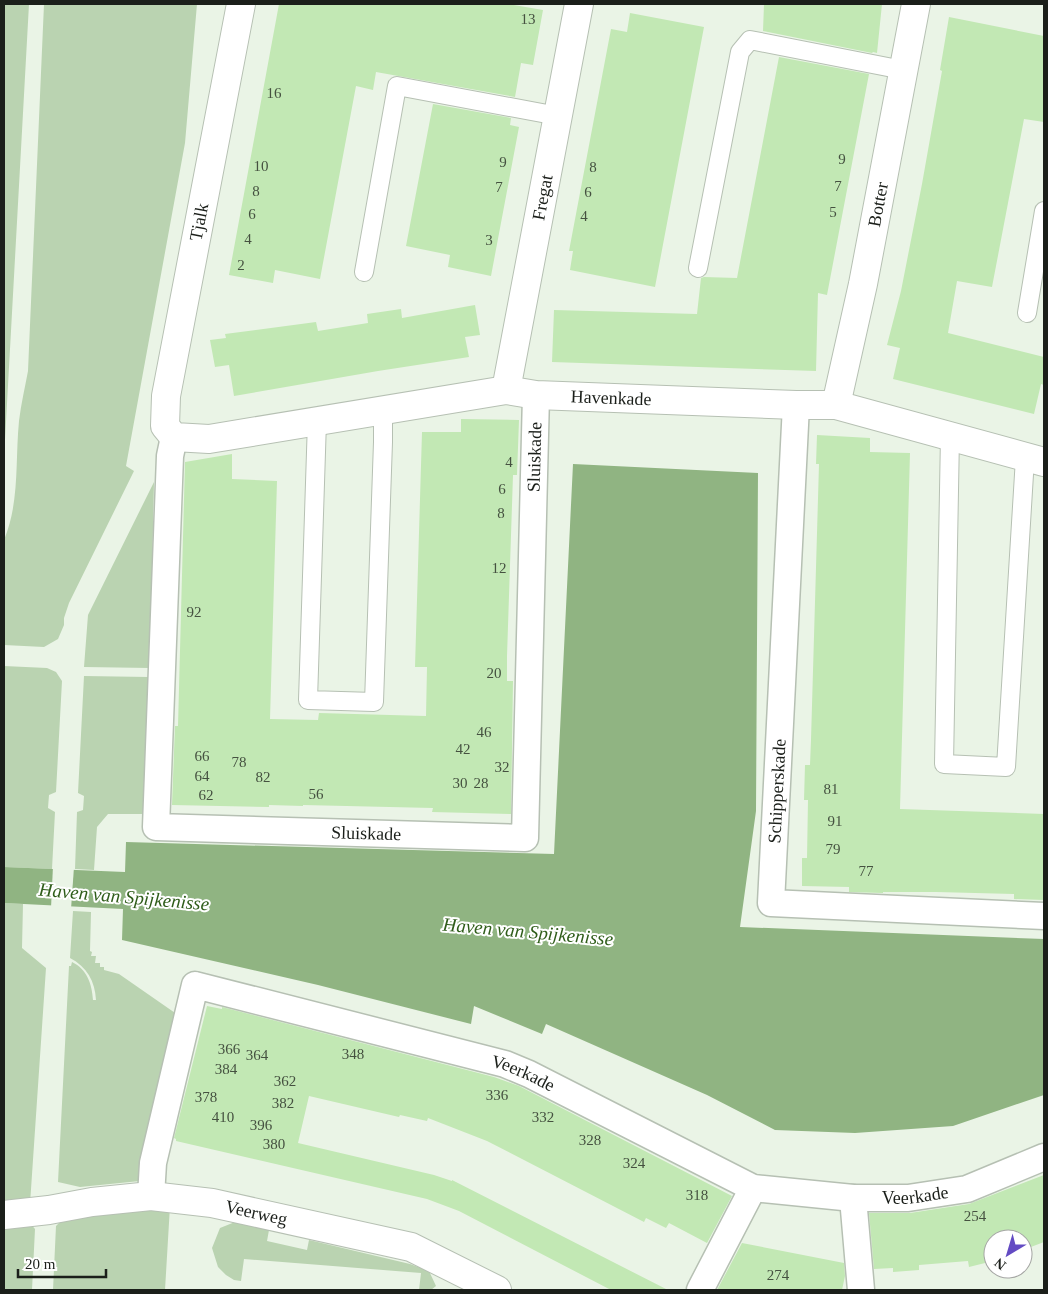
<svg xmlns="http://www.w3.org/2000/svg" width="1048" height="1294" font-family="Georgia,serif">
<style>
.green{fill:#bad3b1}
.water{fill:#90b482}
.pier{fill:#eaf4e6}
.building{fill:#c2e8b4}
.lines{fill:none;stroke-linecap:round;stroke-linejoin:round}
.service-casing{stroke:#b6c0b3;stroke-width:20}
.pedestrian-casing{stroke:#b6c0b3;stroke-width:29}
.minor-casing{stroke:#b6c0b3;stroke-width:30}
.service{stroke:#fff;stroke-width:18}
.pedestrian{stroke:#fff;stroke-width:26}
.minor{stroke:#fff;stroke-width:28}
.labels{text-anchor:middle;stroke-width:4;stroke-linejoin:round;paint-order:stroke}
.number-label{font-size:15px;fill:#455140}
.street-label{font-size:18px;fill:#1b1f1a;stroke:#fff}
.water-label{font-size:19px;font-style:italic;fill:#2f5d1a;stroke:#fff}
</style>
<rect width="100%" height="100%" fill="#eaf4e6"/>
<!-- green -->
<path class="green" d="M 4,4 L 29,4 L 4,458 Z
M 44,4 L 197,4 L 185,143 L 126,466 L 134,471 L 69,603 L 64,618 L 64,625 L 58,639 L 44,647 L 4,645 L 4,540 C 20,501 15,462 19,421 C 21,404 25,387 28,371 Z
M 154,482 L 150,668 L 84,667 L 88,615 Z
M 4,666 L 47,668 L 56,672 L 62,681 L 56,792 L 49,795 L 48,808 L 55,812 L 52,869 L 4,867 Z
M 84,676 L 149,677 L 146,814 L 108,814 L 97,827 L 94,870 L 75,869 L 77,812 L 83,810 L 84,796 L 78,793 Z
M 4,903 L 23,904 L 22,948 L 46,968 L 30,1204 L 4,1204 Z
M 73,911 L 91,912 L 90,951 L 92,952 L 91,956 L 96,956 L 95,963 L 100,963 L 100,967 L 104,967 L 104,970 L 119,974 L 178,1015 L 140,1181 L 80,1187 L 58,1182 L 69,966 L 71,966 L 72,962 C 87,969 92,984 93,1000 L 96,1000 C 95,981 87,967 70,958 Z
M 170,1206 L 165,1290 L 53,1290 L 56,1226 L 60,1222 L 95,1209 Z
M 28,1221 L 35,1229 L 32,1290 L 4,1290 L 4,1224 Z
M 235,1222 L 269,1230 L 267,1241 L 307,1250 L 309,1240 L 410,1264 L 429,1271 L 436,1286 L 431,1290 L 419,1290 L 421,1273 L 244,1259 L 241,1281 L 234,1280 L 226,1275 L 218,1267 L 212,1248 L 220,1228 Z"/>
<!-- water -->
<path class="water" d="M 573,464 L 758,473 L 756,811 L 740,927 L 1044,939 L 1044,1095 L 953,1126 L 855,1133 L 775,1130 L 707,1095 L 546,1024 L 542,1034 L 474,1006 L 471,1024 L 318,985 L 122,940 L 123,909 L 4,903 L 4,867 L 125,872 L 126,842 L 554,854 Z"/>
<!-- pier -->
<path class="pier" d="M 53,866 L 74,867 L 71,909 L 51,908 Z"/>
<!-- building -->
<path class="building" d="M 279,4 L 508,4 L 543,10 L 533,65 L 521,63 L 515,97 L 376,72 L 373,90 L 356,86 L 320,279 L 275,270 L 273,283 L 229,275 Z
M 764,4 L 882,4 L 877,53 L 873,52 L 872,53 L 763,31 Z
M 630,13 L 704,27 L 655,287 L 570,270 L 573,251 L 569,251 L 611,29 L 627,32 Z
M 949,17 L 1044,36 L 1044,122 L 1024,119 L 992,287 L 957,281 L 948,333 L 1044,357 L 1044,385 L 1041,384 L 1034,414 L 893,379 L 900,348 L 887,345 L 901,291 L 922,184 L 942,71 L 940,70 Z
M 779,57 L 869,74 L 827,295 L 818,293 L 816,371 L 552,362 L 554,310 L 697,314 L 701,278 L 704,277 L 737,278 Z
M 433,104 L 511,118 L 510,125 L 519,127 L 491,276 L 448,267 L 450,255 L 406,246 Z
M 475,305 L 480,335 L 465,337 L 469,357 L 378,371 L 234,396 L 229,365 L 215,367 L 210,340 L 226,338 L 225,334 L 316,322 L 318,331 L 368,323 L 367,314 L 401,309 L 402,318 Z
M 461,419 L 519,420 L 517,475 L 513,475 L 507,656 L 507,681 L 513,681 L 511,814 L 432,812 L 433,808 L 303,805 L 303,806 L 269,805 L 269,807 L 172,805 L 175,726 L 178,726 L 185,462 L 232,454 L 232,479 L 277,481 L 270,719 L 318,720 L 319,713 L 426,716 L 427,667 L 415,667 L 422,432 L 461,432 Z
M 817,435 L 870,438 L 870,452 L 910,453 L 900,809 L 1044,814 L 1044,900 L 1014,899 L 1014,894 L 936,892 L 883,892 L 883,893 L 849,892 L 849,887 L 802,886 L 802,858 L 807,858 L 808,800 L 804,800 L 805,765 L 810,765 L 811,740 L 819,464 L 816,464 Z
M 207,1006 L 222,1009 L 222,1007 L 494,1077 L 519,1086 L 732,1196 L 707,1243 L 669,1223 L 666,1228 L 646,1218 L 644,1222 L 487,1141 L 428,1118 L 427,1121 L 400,1115 L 399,1117 L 309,1096 L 298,1143 L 434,1175 L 452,1181 L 452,1180 L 668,1290 L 611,1290 L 459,1211 L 427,1199 L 176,1141 L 176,1139 L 174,1138 Z
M 1044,1175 L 1044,1242 L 1023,1250 L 1023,1239 L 993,1239 L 993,1261 L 969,1267 L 968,1261 L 919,1265 L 919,1270 L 893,1272 L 893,1268 L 874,1269 L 869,1213 L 910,1213 L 969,1204 Z
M 742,1243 L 844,1263 L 845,1276 L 842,1290 L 717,1290 Z"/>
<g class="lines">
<defs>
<path id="service" d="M 698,268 L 740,52 L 750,40 L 903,70
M 364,272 L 397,86 L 558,116
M 1027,313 L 1044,211
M 317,421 L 308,700 L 374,702 L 383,442 L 383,410
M 950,436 L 944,764 L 1006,767 L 1025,458"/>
<g id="pedestrian">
<path d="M 796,405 L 771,903 L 1044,916"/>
<path id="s1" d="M 174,437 L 170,456 L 156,827 L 525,838 L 536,395"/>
<path id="s2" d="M 151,1196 L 153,1163 L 195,985 L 505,1064 L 529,1074 L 753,1188 L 853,1198 L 908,1198 L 967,1189 L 1044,1157"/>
<path d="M 853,1198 L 861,1290"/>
<path d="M 700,1290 L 753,1188"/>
</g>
<g id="minor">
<path id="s3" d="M 241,4 L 166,396 L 165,426 L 174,437 L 209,439 L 506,390 L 536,395 L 796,405 L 836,405 L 1044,462"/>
<path id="s4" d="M 506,390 L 579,4"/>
<path id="s5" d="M 836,405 L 863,284 L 916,4"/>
<path id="s6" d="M 4,1215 L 49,1210 L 92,1202 L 151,1196 L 212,1203 L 411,1247 L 497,1290"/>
</g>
</defs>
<!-- service casing -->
<use href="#service" class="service-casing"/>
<!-- pedestrian casing -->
<use href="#pedestrian" class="pedestrian-casing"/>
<!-- minor casing -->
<use href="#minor" class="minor-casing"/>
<!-- service -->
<use href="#service" class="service"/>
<!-- pedestrian -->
<use href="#pedestrian" class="pedestrian"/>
<!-- minor -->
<use href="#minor" class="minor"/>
</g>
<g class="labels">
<!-- number labels -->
<g class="number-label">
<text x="528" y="24">13</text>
<text x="274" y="98">16</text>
<text x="842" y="164">9</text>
<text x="503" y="167">9</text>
<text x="261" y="171">10</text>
<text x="593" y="172">8</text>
<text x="838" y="191">7</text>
<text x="499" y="192">7</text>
<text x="256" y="196">8</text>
<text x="588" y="197">6</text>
<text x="833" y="217">5</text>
<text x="252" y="219">6</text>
<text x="584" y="221">4</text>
<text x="248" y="244">4</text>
<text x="489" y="245">3</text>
<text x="241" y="270">2</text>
<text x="509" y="467">4</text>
<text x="502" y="494">6</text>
<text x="501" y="518">8</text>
<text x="499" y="573">12</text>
<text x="194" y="617">92</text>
<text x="494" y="678">20</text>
<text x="484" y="737">46</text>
<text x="463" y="754">42</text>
<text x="202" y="761">66</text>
<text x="239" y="767">78</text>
<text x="502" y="772">32</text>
<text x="202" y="781">64</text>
<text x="263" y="782">82</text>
<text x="460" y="788">30</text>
<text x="481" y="788">28</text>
<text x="831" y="794">81</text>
<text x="316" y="799">56</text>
<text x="206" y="800">62</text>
<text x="835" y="826">91</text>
<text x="833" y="854">79</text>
<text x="866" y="876">77</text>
<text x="229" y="1054">366</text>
<text x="353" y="1059">348</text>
<text x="257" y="1060">364</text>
<text x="226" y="1074">384</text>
<text x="285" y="1086">362</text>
<text x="497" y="1100">336</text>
<text x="206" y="1102">378</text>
<text x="283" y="1108">382</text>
<text x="223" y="1122">410</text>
<text x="543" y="1122">332</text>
<text x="261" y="1130">396</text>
<text x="590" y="1145">328</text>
<text x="274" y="1149">380</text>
<text x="634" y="1168">324</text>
<text x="697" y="1200">318</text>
<text x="975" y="1221">254</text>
<text x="778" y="1280">274</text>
</g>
<!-- street labels -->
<g class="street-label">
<text dy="6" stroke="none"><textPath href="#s4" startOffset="196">Fregat</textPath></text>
<text dy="6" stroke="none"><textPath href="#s5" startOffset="205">Botter</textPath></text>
<text transform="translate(199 222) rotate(-79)" y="6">Tjalk</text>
<text dy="6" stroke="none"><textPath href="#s3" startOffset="885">Havenkade</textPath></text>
<text dy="6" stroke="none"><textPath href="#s1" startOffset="1141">Sluiskade</textPath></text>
<text transform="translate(777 791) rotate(-87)" y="6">Schipperskade</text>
<text dy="6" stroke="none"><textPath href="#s1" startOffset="601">Sluiskade</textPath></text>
<text dy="6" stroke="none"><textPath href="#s2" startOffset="556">Veerkade</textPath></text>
<text dy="6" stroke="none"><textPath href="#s2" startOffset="976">Veerkade</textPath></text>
<text dy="6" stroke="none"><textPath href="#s6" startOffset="255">Veerweg</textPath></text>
</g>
<!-- water labels -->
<g class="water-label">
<text transform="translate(124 896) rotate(5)" y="7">Haven van Spijkenisse</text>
<text transform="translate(528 931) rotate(5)" y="7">Haven van Spijkenisse</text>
</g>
</g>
<!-- border -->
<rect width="1048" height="1294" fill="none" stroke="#1b1f1a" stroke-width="10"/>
<!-- north arrow -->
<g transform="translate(1008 1254) rotate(218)"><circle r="24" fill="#ffffff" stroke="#a4a5a3"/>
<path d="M0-4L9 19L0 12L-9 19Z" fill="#634bc3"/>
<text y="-8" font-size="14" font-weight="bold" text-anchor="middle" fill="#1b1f1a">N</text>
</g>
<!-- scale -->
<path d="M18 1269v8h88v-8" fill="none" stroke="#1b1f1a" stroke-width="2.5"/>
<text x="25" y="1269" font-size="15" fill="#1b1f1a" stroke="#ffffff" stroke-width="4" paint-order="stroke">20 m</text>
</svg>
